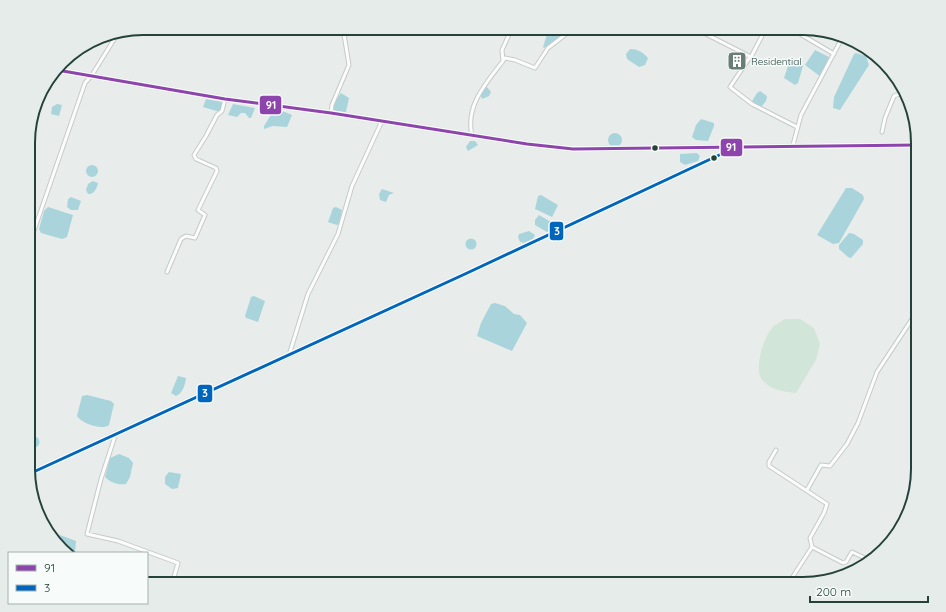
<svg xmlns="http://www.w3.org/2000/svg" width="946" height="612" font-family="Quicksand,sans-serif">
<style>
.green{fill:#d1e6d8}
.water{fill:#a9d4db}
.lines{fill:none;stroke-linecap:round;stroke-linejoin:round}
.street-casing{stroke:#c5cac8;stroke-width:5}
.secondary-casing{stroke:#c3cbc8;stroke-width:6}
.street{stroke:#fcfcfc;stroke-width:3}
.secondary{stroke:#fcfcfc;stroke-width:4.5}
.bus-1-casing{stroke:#f7fbf9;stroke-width:6}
.bus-2-casing{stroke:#f7fbf9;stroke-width:6}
.bus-1{stroke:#8e44ad;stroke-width:3}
.bus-2{stroke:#0065bd;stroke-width:3}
.bus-dot{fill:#24423a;stroke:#f7fbf9;stroke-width:1.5}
.labels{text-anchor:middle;stroke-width:3;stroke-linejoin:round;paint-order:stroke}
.poi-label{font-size:10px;fill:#24423a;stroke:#f7fbf9;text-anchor:start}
.rim{fill:none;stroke:#24423a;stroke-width:2}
.line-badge{stroke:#f7fbf9;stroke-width:1.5}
.badge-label{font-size:11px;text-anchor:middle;font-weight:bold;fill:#fff}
</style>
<rect width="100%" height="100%" fill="#e8edeb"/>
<!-- green -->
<path class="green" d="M 785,319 L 800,319 L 814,328 L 820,344 L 816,360 L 796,393 C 785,392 771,390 763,381 C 753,371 763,338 772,328 C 775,324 781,322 785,319 Z"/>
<!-- water -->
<path class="water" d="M 289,28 L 327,28 C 321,34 301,36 292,36 Z
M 552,28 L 561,31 L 563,28 L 571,28 L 565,32 L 562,32 L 560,37 L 544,48 L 543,47 L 548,31 Z
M 630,49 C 637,49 643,52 648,58 L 645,65 L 639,67 L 627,59 L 626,54 Z
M 815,50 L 829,57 L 821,77 L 805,65 Z
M 856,53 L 866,56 L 869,65 L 840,110 L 833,108 L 834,97 L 854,54 Z
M 792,60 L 803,66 L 798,83 L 795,85 L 784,78 L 789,63 Z
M 487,87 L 491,92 L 489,96 L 482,99 L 481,96 L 484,89 Z
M 760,91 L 767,96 L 766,101 L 761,107 L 752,101 L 757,93 Z
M 341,93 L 349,98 L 346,112 L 339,112 L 333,110 L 333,104 Z
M 206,99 L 223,102 L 220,112 L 203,107 Z
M 57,104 L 62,105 L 59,116 L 51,114 L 52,107 Z
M 233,104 L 255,108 L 251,118 L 249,118 L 245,113 L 241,113 L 237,117 L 228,115 Z
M 274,110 L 280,110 L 292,115 L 287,127 L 273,126 L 264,129 L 264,126 Z
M 701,119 L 714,123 L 714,126 L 708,141 L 696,140 L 692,137 L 696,125 Z
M608 140a7 7 0 1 1 14 0a7 7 0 1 1-14 0Z
M 470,141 L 475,141 L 478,145 L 468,151 L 466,147 Z
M 697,153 L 700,156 L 698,161 L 685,165 L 680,162 L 680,154 Z
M86 171a6 6 0 1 1 12 0a6 6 0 1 1-12 0Z
M 93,181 L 98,183 C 97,188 94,195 88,194 L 86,190 L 88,184 Z
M 846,188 L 852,188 L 863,195 L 864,199 L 839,243 L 833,244 L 817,235 Z
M 382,189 L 394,193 L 389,195 L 386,202 L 380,200 L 379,194 Z
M 541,195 L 558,205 L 552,217 L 535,209 L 538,196 Z
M 71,197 L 81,201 L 78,210 L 71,210 L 67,207 L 68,199 Z
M 48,207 L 73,215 L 67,237 L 62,239 L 41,233 L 39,229 L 44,211 Z
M 336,207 L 342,210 L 339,224 L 337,225 L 328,222 L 333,208 Z
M 539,215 L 551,222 L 553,227 L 551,231 L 547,232 L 535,225 L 535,220 Z
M 529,231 L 535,235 L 532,241 L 525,243 L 520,242 L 518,237 L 519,234 Z
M 849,233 L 854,234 L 863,240 L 863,244 L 851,258 L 848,257 L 839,249 L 839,245 Z
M465.5 244a5.5 5.5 0 1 1 11 0a5.5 5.5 0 1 1-11 0Z
M 254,296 L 265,301 L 258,322 L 246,318 L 245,316 L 251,297 Z
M 495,303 L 505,306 L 514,314 L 520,315 L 527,323 L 512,351 L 477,336 L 481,323 L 491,304 Z
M 178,376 L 186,378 C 185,385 183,393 176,396 L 171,393 Z
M 87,395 L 111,401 L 114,404 L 109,425 C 102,431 81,423 77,416 L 82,396 Z
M28.5 442a5.5 5.5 0 1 1 11 0a5.5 5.5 0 1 1-11 0Z
M 119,454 L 129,458 L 133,463 L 130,477 L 126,484 C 118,485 111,483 105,477 L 110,458 Z
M 169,472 L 181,474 L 178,488 L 172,489 L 165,484 L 165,477 Z
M 60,535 L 76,541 L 75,553 L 68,553 L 54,537 Z"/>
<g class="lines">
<defs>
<path id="street" d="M 694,28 L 751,57 L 766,28
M 790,28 L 834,54
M 750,57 L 730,87 L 752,104 L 797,127
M 503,61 L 502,50 L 512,28
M 331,113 L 332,105 L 349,65 L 343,28
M 882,132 L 885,118 L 894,96 L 905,92
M 472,135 C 465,106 486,83 503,61 L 505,58 L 515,60 L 535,68 L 548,48 L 574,28
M 793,145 L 801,115 L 841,40
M 29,245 L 85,83 L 92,75 L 118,33
M 167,272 L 181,239 L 186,236 L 195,238 L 205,215 L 198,210 L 217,171 L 216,168 L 196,159 L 194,155 L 206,136 L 217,115 L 222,111 L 225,99
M 289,355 L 308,294 L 338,234 L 352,186 L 382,121
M 116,433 L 101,479 L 87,534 L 118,541 L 178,563 L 172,584
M 776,450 L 769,462 L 769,466 L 827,504 L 824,513 L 810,538 L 812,547
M 807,490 L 821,465 L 830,466 L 847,444 L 858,423 L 877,372 L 918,310
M 788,584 L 812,547 L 843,563 L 846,562 L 852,552 L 869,560"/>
<path id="secondary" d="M 57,70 L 225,99 L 331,113 L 527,144 L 573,149 L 918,145
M 29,474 L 465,274 L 736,147"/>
</defs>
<!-- street casing -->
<use href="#street" class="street-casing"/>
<!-- secondary casing -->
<use href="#secondary" class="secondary-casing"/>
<!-- street -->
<use href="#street" class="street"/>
<!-- secondary -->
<use href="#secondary" class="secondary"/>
<defs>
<path id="bus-1" d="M 57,70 L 225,99 L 331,113 L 527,144 L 573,149 L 918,145"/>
<path id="bus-2" d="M 29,474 L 465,274 L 732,149"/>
</defs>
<!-- bus-1 casing -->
<use href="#bus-1" class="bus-1-casing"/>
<!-- bus-2 casing -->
<use href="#bus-2" class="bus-2-casing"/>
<!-- bus-1 -->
<use href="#bus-1" class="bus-1"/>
<!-- bus-2 -->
<use href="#bus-2" class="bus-2"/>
</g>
<!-- icons -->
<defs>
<symbol id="building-square" viewBox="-11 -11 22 22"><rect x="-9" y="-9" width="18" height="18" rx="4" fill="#697e78" stroke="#f7fbf9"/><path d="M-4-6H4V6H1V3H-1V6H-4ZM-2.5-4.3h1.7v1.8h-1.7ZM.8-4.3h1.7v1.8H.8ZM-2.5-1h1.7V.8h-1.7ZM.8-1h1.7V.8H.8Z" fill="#fff"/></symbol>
</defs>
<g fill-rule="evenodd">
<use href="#building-square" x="726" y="50" width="22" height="22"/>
</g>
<!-- markers -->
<g class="bus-dot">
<circle cx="655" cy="148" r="3.5"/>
<circle cx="714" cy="158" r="3.5"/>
</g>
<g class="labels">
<!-- poi labels -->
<g class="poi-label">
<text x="751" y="65">Residential</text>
</g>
</g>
<!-- crop -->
<path d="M0 0H946V612H0ZM143 35H803A108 108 0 0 1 911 143V469A108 108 0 0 1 803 577H143A108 108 0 0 1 35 469V143A108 108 0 0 1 143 35Z" fill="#e6ecea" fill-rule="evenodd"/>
<path class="rim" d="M143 35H803A108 108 0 0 1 911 143V469A108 108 0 0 1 803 577H143A108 108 0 0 1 35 469V143A108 108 0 0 1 143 35Z"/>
<g class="line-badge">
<rect x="259" y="95" width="23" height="20" rx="4" fill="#8e44ad"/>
<rect x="720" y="138" width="23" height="19" rx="4" fill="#8e44ad"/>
<rect x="549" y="221" width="15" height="20" rx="4" fill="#0065bd"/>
<rect x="197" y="384" width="16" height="19" rx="4" fill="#0065bd"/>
</g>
<g class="badge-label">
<text x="271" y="109">91</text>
<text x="731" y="151">91</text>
<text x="557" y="235">3</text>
<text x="205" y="397">3</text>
</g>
<!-- legend -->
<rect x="8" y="552" width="140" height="52" fill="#f7fbf9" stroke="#a3b1ad"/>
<rect x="16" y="565" width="20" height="6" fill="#8e44ad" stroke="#a3b1ad"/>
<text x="44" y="572" font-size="12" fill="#24423a">91</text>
<rect x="16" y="585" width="20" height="6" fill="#0065bd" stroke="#a3b1ad"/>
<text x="44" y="592" font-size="12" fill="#24423a">3</text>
<!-- scale -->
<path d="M810 596v6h118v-6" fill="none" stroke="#24423a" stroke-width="2"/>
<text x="816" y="596" font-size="12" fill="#24423a" stroke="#f7fbf9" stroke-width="3" paint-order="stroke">200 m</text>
</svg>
